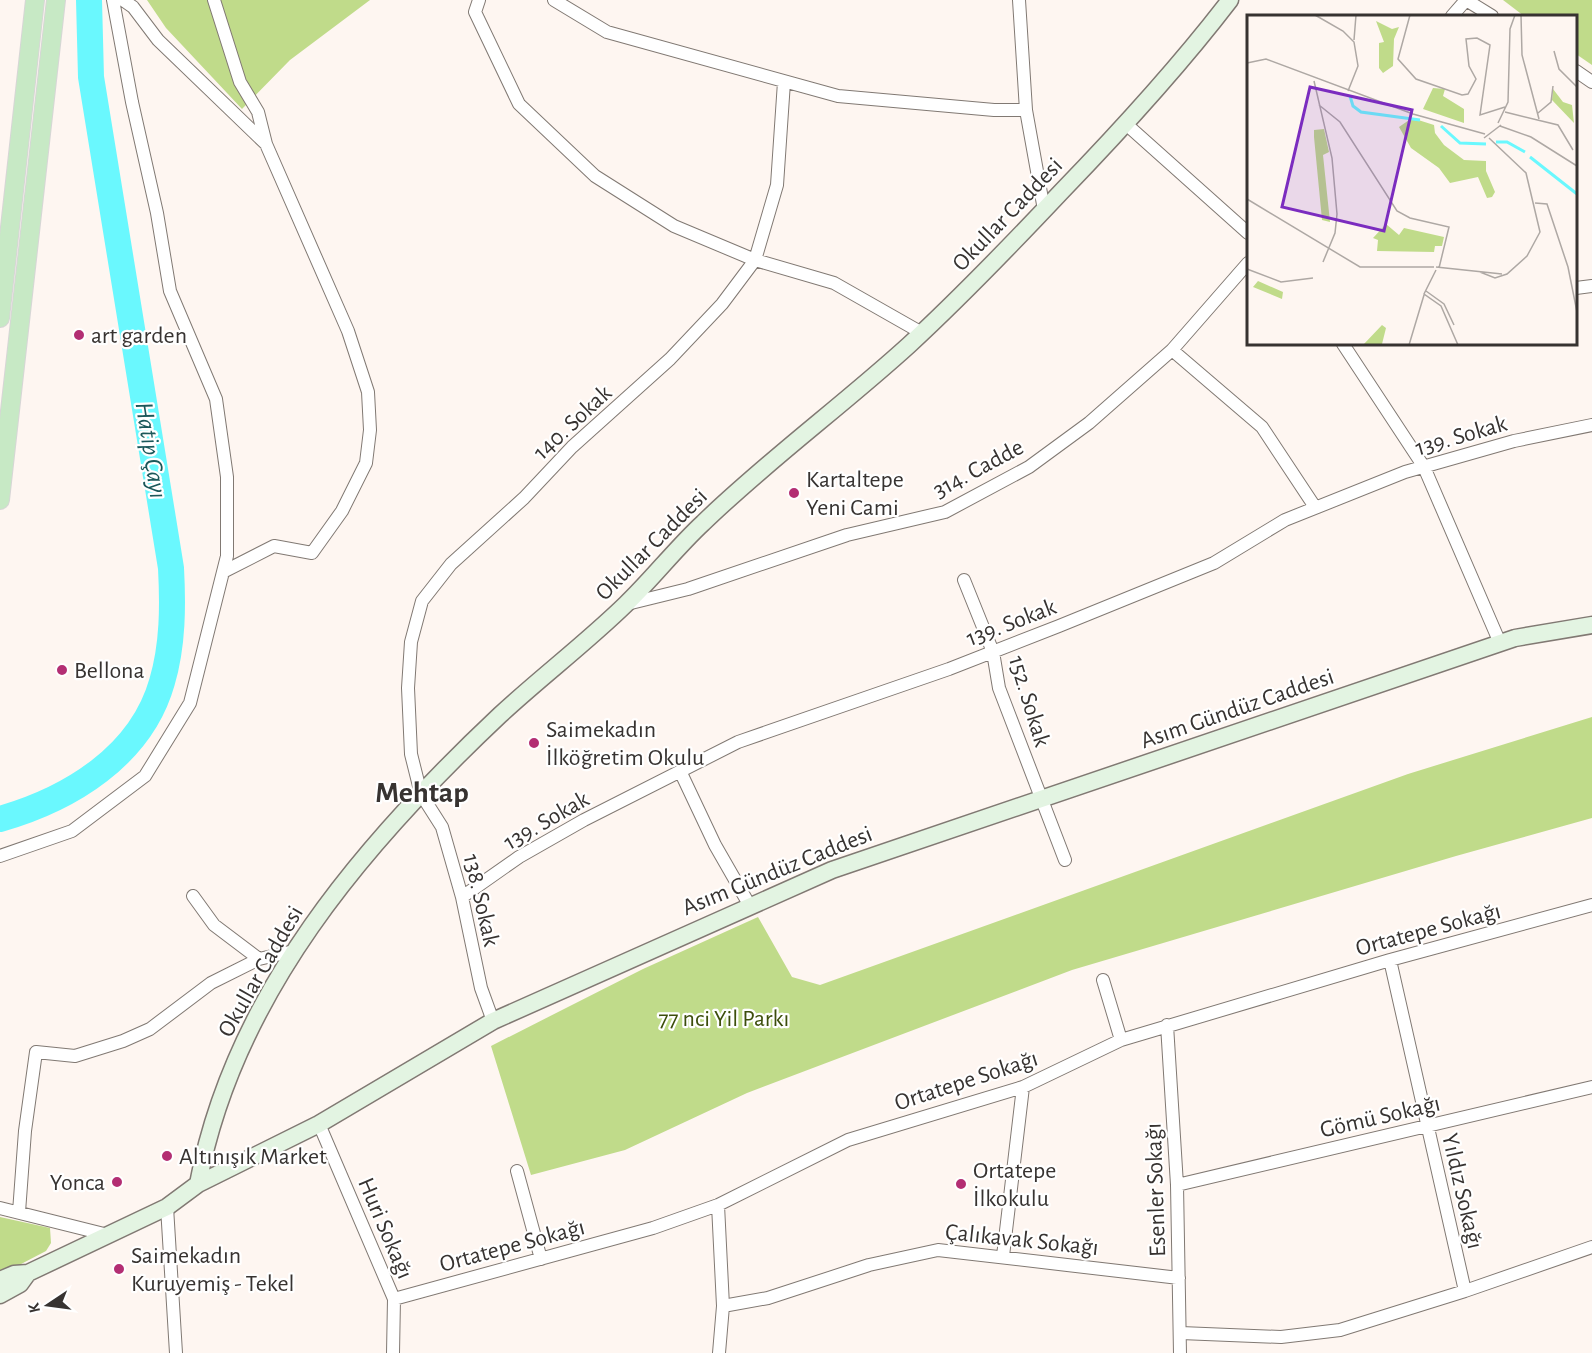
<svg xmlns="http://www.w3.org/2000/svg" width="1592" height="1353" font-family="'Alegreya Sans',sans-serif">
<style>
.green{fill:#c0db8a}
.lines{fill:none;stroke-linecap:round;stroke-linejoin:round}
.river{stroke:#6af8fe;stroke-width:26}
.street-casing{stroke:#817973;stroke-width:14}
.secondary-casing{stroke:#817973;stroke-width:19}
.primary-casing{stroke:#d7d6d6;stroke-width:20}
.street{stroke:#fff;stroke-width:12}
.secondary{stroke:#e3f4e2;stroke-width:16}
.primary{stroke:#c7e9c5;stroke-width:18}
.poi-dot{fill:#b32e73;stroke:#fff;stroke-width:2}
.labels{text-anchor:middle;stroke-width:4.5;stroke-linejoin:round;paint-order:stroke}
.street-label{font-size:24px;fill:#373331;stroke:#fff}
.poi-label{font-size:24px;fill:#373331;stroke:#fff;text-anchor:start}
.park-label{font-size:24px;fill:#3c4e0b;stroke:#fff}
.water-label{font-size:26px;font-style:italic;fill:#1b585a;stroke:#fff}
.district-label{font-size:30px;font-weight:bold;fill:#373331;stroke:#fff}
.inset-river{fill:none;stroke:#6af8fe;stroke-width:3}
.inset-road{fill:none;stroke:#aea8a4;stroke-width:1.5}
.view{fill:#7b2cbf;fill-opacity:0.15;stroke:#7b2cbf;stroke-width:3}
.inset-edge{fill:none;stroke:#373331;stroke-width:3}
</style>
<rect width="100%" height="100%" fill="#fef6f1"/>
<!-- green -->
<path class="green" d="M 147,0 L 370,0 L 290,60 L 242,109 L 166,28 Z
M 1503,0 L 1592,0 L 1592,65 L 1576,54 L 1576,16 L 1524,16 Z
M 1592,717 L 1592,818 L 1456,856 L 1072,970 L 747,1093 L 625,1150 L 531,1175 L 491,1046 L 643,969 L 758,917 L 792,977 L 820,985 L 1408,774 Z
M 0,1217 L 50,1228 L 51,1243 L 46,1251 L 0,1275 Z"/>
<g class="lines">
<!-- river -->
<path class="river" d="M 0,819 C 70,799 141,756 162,682 C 173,645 173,605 171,568 L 91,77 L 89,0"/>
<defs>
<path id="street" d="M 123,0 L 133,7 L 158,40 L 266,144 L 348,331 L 368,392 L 370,430 L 366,463 L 342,511 L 312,553 L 274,546 L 223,572
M 214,0 L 240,82 L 258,112 L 266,144
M 479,0 L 475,12 L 519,104 L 595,176 L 674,226 L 755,260 L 834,283 L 922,333
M 554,0 L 607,32 L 838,96 L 994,110 L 1026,110
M 1019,0 L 1026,110 L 1044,210
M 1466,0 L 1492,16
M 1452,16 L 1466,0
M 1576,71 L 1592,82
M 1126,124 L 1248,233
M 1576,288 L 1592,286
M 1343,344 L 1424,467 L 1500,643
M 1172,350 L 1262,427 L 1315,507
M 964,580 L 993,652 L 999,688 L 1065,860
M 627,604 L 688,589 L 847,535 L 945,512 L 1029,467 L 1089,423 L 1172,350 L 1248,263
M 681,773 L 715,845 L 750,906
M 0,856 L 72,831 L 145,776 L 190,703 L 227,556 L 227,477 L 216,399 L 170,291 L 157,213 L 132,102 L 113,0
M 193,896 L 214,925 L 259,959
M 462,897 L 519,857 L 584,820 L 738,742 L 949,669 L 1059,626 L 1214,563 L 1285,520 L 1405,472 L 1514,441 L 1592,425
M 1390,960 L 1465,1291
M 1103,980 L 1121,1040
M 493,1021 L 481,988 L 462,897 L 442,827 L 421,794 L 411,754 L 408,688 L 411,642 L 422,601 L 451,564 L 524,498 L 572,447 L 670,359 L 722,304 L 755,260 L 777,185 L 784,82
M 1167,1025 L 1177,1185 L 1180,1353
M 319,1124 L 394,1299 L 393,1353
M 517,1171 L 541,1259
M 1177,1185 L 1592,1087
M 718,1205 L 723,1306 L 719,1353
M 167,1207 L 176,1353
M 0,1208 L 108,1235
M 19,1212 L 25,1131 L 36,1052 L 75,1056 L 123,1041 L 150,1029 L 211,983 L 259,959 L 294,951
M 1003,1256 L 1023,1087
M 394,1299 L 653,1228 L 718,1205 L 848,1140 L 1023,1087 L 1121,1040 L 1390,960 L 1592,905
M 723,1306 L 768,1298 L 869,1265 L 938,1250 L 1179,1278
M 1181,1333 L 1281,1337 L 1340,1330 L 1465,1291 L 1592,1247"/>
<path id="secondary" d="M 198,1184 C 233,995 364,843 500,715 C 541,677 586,643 626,604 C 653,578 676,548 703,523 C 768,460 842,406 909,345 C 962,296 1012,244 1061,192 C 1121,130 1178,68 1230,0
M 0,1280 L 14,1274 L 28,1273
M 0,1295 L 20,1284 L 28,1273 L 167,1207 L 198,1184 L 319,1124 L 493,1021 L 832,870 L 1515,638 L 1592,625"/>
<path id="primary" d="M 0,318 L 35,0
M 0,500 L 56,0"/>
</defs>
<!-- street casing -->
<use href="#street" class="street-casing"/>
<!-- secondary casing -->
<use href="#secondary" class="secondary-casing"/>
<!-- primary casing -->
<use href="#primary" class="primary-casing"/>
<!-- street -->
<use href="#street" class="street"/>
<!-- secondary -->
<use href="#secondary" class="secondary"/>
<!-- primary -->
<use href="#primary" class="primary"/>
</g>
<!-- markers -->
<g class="poi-dot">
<circle cx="79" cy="335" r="6"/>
<circle cx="794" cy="493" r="6"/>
<circle cx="62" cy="670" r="6"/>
<circle cx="534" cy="743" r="6"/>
<circle cx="167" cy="1156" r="6"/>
<circle cx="117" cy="1182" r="6"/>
<circle cx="961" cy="1184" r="6"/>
<circle cx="119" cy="1269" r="6"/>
</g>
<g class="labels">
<!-- street labels -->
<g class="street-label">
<text transform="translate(1007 214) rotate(-46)" y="8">Okullar Caddesi</text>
<text transform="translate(572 422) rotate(-43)" y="8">140. Sokak</text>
<text transform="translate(1461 435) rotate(-16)" y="8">139. Sokak</text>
<text transform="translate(978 468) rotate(-28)" y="8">314. Cadde</text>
<text transform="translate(651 544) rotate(-45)" y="8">Okullar Caddesi</text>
<text transform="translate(1011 622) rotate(-21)" y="8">139. Sokak</text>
<text transform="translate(1030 701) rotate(73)" y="8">152. Sokak</text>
<text transform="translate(1237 708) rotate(-19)" y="8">Asım Gündüz Caddesi</text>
<text transform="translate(546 820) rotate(-30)" y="8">139. Sokak</text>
<text transform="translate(777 870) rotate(-22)" y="8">Asım Gündüz Caddesi</text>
<text transform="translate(482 900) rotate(77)" y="8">138. Sokak</text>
<text transform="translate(1428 929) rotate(-15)" y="8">Ortatepe Sokağı</text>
<text transform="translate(260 971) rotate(-60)" y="8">Okullar Caddesi</text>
<text transform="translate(966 1080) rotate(-18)" y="8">Ortatepe Sokağı</text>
<text transform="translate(1380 1116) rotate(-13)" y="8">Gömü Sokağı</text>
<text transform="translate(1155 1190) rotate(-92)" y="8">Esenler Sokağı</text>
<text transform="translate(1463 1191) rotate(77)" y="8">Yıldız Sokağı</text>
<text transform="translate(386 1228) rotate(67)" y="8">Huri Sokağı</text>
<text transform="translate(1022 1239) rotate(6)" y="8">Çalıkavak Sokağı</text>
<text transform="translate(512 1245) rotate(-15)" y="8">Ortatepe Sokağı</text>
</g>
<!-- poi labels -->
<g class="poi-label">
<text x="91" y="343">art garden</text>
<text x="806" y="487">Kartaltepe<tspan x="806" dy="28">Yeni Cami</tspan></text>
<text x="74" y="678">Bellona</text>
<text x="546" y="737">Saimekadın<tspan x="546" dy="28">İlköğretim Okulu</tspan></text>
<text x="179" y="1164">Altınışık Market</text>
<text x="973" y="1178">Ortatepe<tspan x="973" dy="28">İlkokulu</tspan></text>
<text x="105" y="1190" text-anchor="end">Yonca</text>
<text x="131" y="1263">Saimekadın<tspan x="131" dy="28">Kuruyemiş - Tekel</tspan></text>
</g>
<!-- park labels -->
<g class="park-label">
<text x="724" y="1026">77 nci Yil Parkı</text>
</g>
<!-- water labels -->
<g class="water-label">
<text transform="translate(152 450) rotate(81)" y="9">Hatip Çayı</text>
</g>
<!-- district labels -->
<g class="district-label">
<text x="422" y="802">Mehtap</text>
</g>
</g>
<!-- overview -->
<g transform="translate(1247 15)">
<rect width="330" height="330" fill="#fef6f1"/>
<path d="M 129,6 L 145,14 L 152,12 L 147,24 L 146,51 L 136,58 L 132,53 L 132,28 L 137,27 ZM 186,73 L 198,74 L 196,81 L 217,94 L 217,108 L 176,94 ZM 306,74 L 316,87 L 325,90 L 327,108 L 305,85 ZM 165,103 L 187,110 L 188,118 L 197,130 L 217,145 L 239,146 L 239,156 L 248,177 L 245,182 L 240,183 L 231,162 L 203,168 L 192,153 L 164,133 L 152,112 ZM 77,114 L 82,137 L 76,140 L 83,207 L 75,205 L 67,122 L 67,115 ZM 139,209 L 152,220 L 157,213 L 197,222 L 195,231 L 188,231 L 187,237 L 130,236 L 131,225 L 126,223 ZM 11,266 L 36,277 L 35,284 L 6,272 ZM 135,310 L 139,313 L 135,329 L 116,330 Z" fill="#c0db8a"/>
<path class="inset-river" d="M 103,81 L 106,91 L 114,97 L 173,105M 194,111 L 213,128 L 239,129M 249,127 L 260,127 L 278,137M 283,142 L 330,179"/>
<path class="inset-road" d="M 68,0 L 96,16 L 107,27 L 111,51 L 101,76M 163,0 L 151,44 L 169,64 L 215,80 L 221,79 L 229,64 L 222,51 L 219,24 L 230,23 L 243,30 L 233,100 L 258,92M 274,0 L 275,40 L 292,104M 107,25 L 109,0M 307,36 L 312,54 L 330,72M 0,48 L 19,44 L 166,99 L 238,119M 67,66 L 85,143 L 90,199 L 88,218 L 76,247M 72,90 L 93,107 L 150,196 L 163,203 L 202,212 L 192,253M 258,97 L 311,110 L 326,135M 291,98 L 304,87 L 306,71M 251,108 L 261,87 L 263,14 L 268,0M 253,111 L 284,122 L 330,151M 237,123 L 254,110M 0,184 L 113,252 L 187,252M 288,188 L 300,189 L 321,252 L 330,297M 189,252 L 255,259M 0,254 L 34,267 L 66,263M 189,255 L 177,279 L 194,291 L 211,330M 233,257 L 248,263 L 260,259 L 280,241 L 293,217 L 279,158 L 242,123M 179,276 L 197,289 L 207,310M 162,330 L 177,280"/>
<path class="view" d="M 63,72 L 165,95 L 137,216 L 35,192 Z"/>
<rect width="330" height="330" class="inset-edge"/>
</g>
<!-- north arrow -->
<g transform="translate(48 1305) rotate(257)" stroke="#ffffff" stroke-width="4.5" paint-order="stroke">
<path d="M0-4.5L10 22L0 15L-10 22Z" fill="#373331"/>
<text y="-9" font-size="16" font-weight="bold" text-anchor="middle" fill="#373331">K</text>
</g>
</svg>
